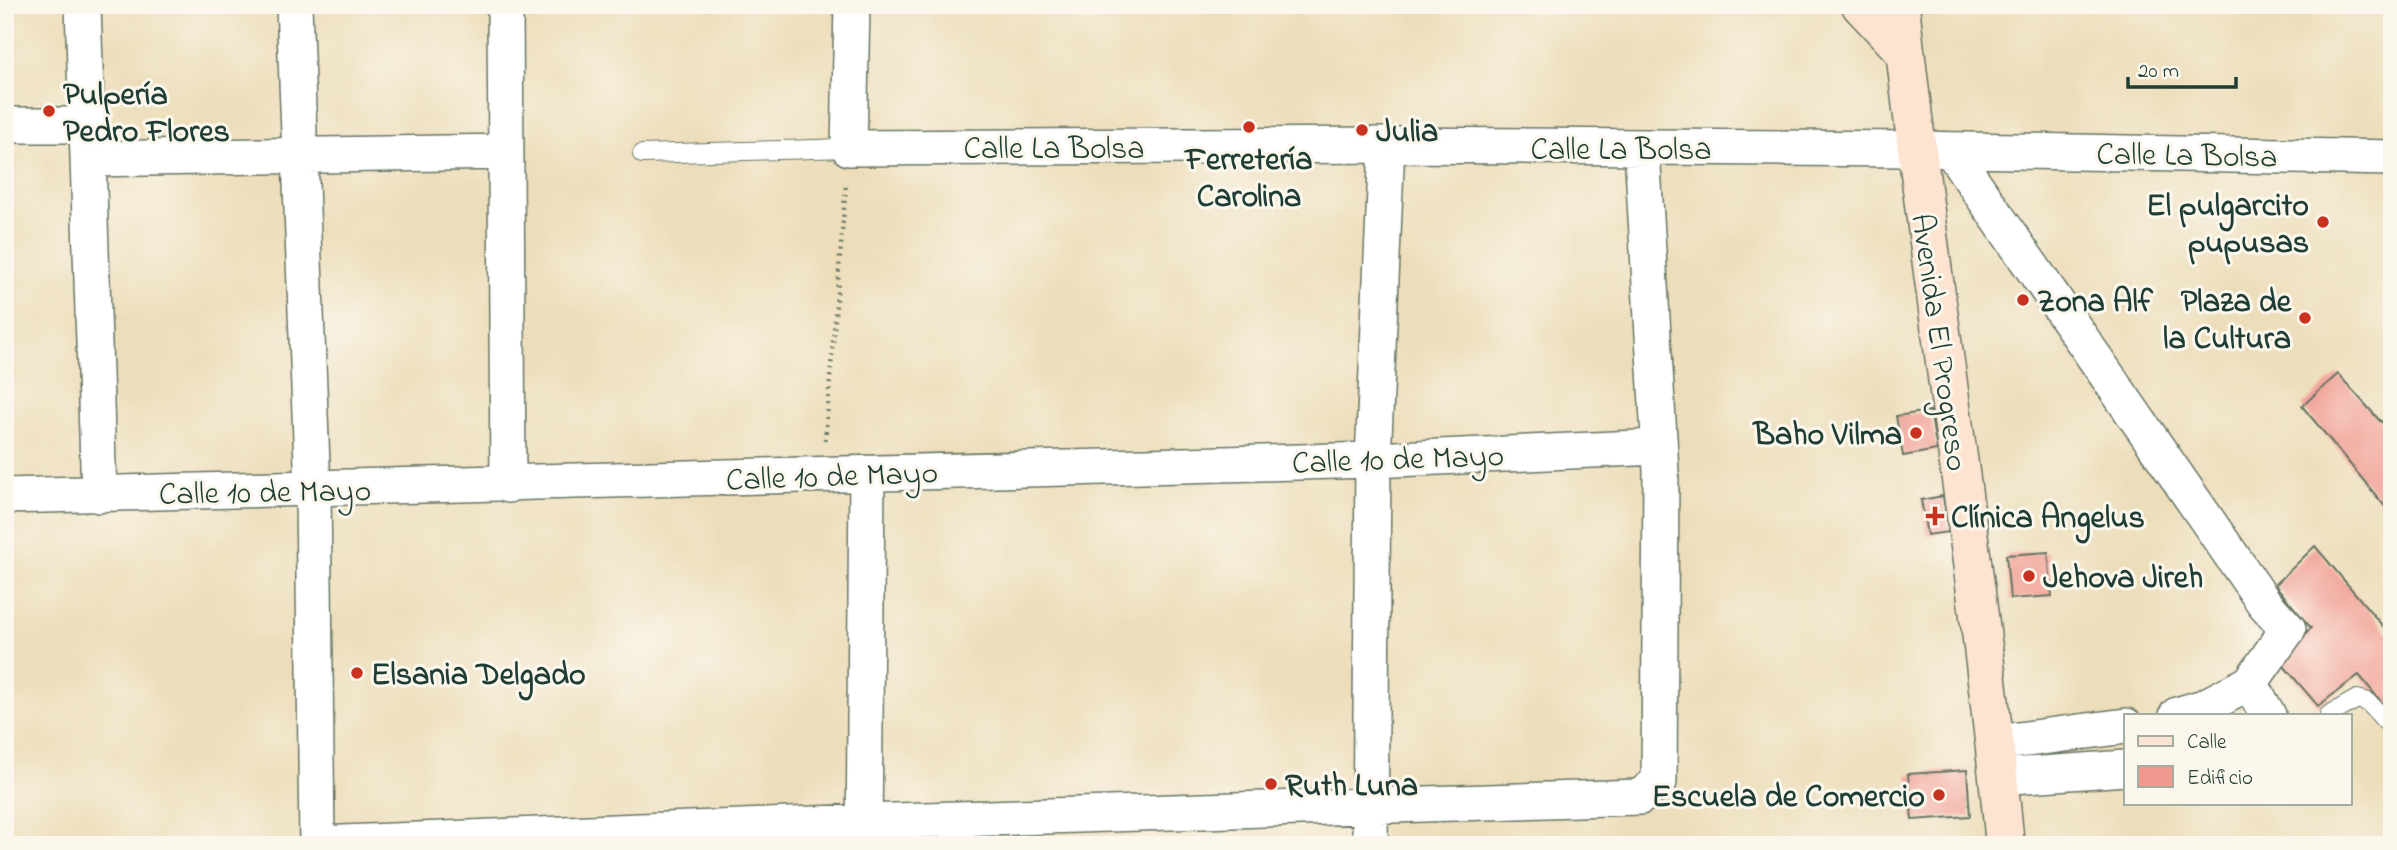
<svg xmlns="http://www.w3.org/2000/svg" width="2397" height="850" font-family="'Indie Flower',sans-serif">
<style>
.building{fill:#f0998f}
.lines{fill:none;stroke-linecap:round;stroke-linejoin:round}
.lane-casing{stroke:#677563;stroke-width:20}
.street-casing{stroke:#677563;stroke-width:38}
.secondary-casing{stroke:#677563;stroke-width:41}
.path{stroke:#677563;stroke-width:4.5;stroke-dasharray:2 5;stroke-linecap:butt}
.lane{stroke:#fff;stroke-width:18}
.street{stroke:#fff;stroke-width:35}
.secondary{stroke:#fde4d1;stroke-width:38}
.poi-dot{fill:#c8321e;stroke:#fbf7ec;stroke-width:2.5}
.labels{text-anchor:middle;stroke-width:6;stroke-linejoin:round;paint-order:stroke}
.poi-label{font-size:32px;font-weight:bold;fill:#1f3d34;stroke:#fbf7ec;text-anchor:start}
.street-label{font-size:32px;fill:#1f3d34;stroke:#fbf7ec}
</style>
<rect width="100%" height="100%" fill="#fbf7ec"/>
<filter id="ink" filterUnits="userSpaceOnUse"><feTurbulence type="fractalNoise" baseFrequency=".0143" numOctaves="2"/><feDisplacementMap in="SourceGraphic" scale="14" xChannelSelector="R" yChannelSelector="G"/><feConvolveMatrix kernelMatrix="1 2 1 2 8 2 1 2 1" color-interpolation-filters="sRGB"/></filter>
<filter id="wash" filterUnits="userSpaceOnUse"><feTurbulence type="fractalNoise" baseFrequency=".00686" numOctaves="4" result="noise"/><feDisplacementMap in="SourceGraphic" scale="28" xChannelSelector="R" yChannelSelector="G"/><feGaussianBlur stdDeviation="1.57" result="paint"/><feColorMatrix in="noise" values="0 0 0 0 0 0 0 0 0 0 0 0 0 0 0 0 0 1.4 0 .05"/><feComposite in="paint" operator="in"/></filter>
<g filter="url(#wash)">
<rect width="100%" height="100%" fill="#eddebb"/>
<g id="blocks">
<!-- building -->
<path class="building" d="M 2338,374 L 2381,422 L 2392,413 L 2392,515 L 2302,406 Z
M 1930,411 L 1937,450 L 1903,456 L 1896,416 Z
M 1943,496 L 1949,532 L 1927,535 L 1921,500 Z
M 2315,546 L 2392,637 L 2392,705 L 2387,709 L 2359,675 L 2318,706 L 2278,659 L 2311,628 L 2275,585 Z
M 2048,552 L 2052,596 L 2010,599 L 2006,555 Z
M 1967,770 L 1970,816 L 1912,820 L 1908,774 Z"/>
</g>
</g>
<g filter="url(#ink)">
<use href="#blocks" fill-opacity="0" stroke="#677563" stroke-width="2"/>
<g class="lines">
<defs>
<path id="lane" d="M 642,154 L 849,148
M 2329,715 L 2357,699 L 2368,702 L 2392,728"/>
<path id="street" d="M 83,5 L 99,495
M 294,5 L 313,490 L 317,845
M 505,5 L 508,485
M 852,5 L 849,148 L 1387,145 L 1915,149 L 2392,158
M 5,125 L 87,125
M 1951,150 L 2265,604 L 2288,629 L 2250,683 L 2204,707 L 2177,715
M 88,159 L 506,152
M 5,496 L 1373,460 L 1658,447
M 2250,683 L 2268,715
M 1995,743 L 2126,726
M 1998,777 L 2126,768
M 317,844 L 863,822 L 1640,797 L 1659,782 L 1661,471 L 1642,149
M 864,845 L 867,474
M 1370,845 L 1373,460 L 1387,145"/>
<path id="secondary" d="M 1861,5 L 1905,52
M 1900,5 C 1930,286 1978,564 2005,845"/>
</defs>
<!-- lane casing -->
<use href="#lane" class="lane-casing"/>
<!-- street casing -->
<use href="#street" class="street-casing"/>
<!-- secondary casing -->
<use href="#secondary" class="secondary-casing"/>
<!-- path -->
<path class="path" d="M 825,440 L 846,184"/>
<!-- lane -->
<use href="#lane" class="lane"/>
<!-- street -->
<use href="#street" class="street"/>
<!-- secondary -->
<use href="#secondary" class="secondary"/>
</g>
</g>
<!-- markers -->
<g class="poi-dot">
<circle cx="49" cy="111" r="7"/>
<circle cx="1249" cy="127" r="7"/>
<circle cx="1362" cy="130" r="7"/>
<circle cx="2323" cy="222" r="7"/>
<circle cx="2023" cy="300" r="7"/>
<circle cx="2305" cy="318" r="7"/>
<circle cx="1916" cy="433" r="7"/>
<path d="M1931.5 505.5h7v7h7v7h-7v7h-7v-7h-7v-7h7z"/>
<circle cx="2029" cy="576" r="7"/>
<circle cx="357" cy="673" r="7"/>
<circle cx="1271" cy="784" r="7"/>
<circle cx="1939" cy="795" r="7"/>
</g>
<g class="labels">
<!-- poi labels -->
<g class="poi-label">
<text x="63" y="104">Pulpería<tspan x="63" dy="37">Pedro Flores</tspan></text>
<text x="1376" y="141">Julia</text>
<text x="1249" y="169" text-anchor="middle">Ferretería<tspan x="1249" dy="37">Carolina</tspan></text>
<text x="2309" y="215" text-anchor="end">El pulgarcito<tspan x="2309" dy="37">pupusas</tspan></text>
<text x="2037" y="311">Zona Alf</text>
<text x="2291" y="311" text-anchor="end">Plaza de<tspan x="2291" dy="37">la Cultura</tspan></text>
<text x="1902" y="444" text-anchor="end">Baho Vilma</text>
<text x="1951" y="527">Clínica Angelus</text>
<text x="2043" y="587">Jehova Jireh</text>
<text x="371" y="684">Elsania Delgado</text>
<text x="1285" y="795">Ruth Luna</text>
<text x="1925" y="806" text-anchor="end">Escuela de Comercio</text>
</g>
<!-- street labels -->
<g class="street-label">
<text x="1054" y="158">Calle La Bolsa</text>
<text x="1621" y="159">Calle La Bolsa</text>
<text transform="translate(2187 154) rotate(1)" y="11">Calle La Bolsa</text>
<text transform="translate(1941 342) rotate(82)" y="11">Avenida El Progreso</text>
<text transform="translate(1398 458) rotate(-2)" y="11">Calle 10 de Mayo</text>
<text transform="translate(832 475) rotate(-2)" y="11">Calle 10 de Mayo</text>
<text transform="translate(265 491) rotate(-1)" y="11">Calle 10 de Mayo</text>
</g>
</g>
<!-- margin -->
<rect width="2397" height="850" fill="none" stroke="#fbf7ec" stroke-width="28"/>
<!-- legend -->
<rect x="2124" y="714" width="228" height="91" fill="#fbf7ec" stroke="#a3ada2" stroke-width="2"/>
<rect x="2138" y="736" width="35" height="10" fill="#fde4d1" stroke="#a3ada2" stroke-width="2"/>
<text x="2187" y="748" font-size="21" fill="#1f3d34">Calle</text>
<rect x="2138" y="766" width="35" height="21" fill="#f0998f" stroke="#a3ada2" stroke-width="2"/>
<text x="2187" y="784" font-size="21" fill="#1f3d34">Edificio</text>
<!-- scale -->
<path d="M2128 77v10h108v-10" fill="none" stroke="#1f3d34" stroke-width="3.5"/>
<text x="2138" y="77" font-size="21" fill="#1f3d34" stroke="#fbf7ec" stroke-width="5" paint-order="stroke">20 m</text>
</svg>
